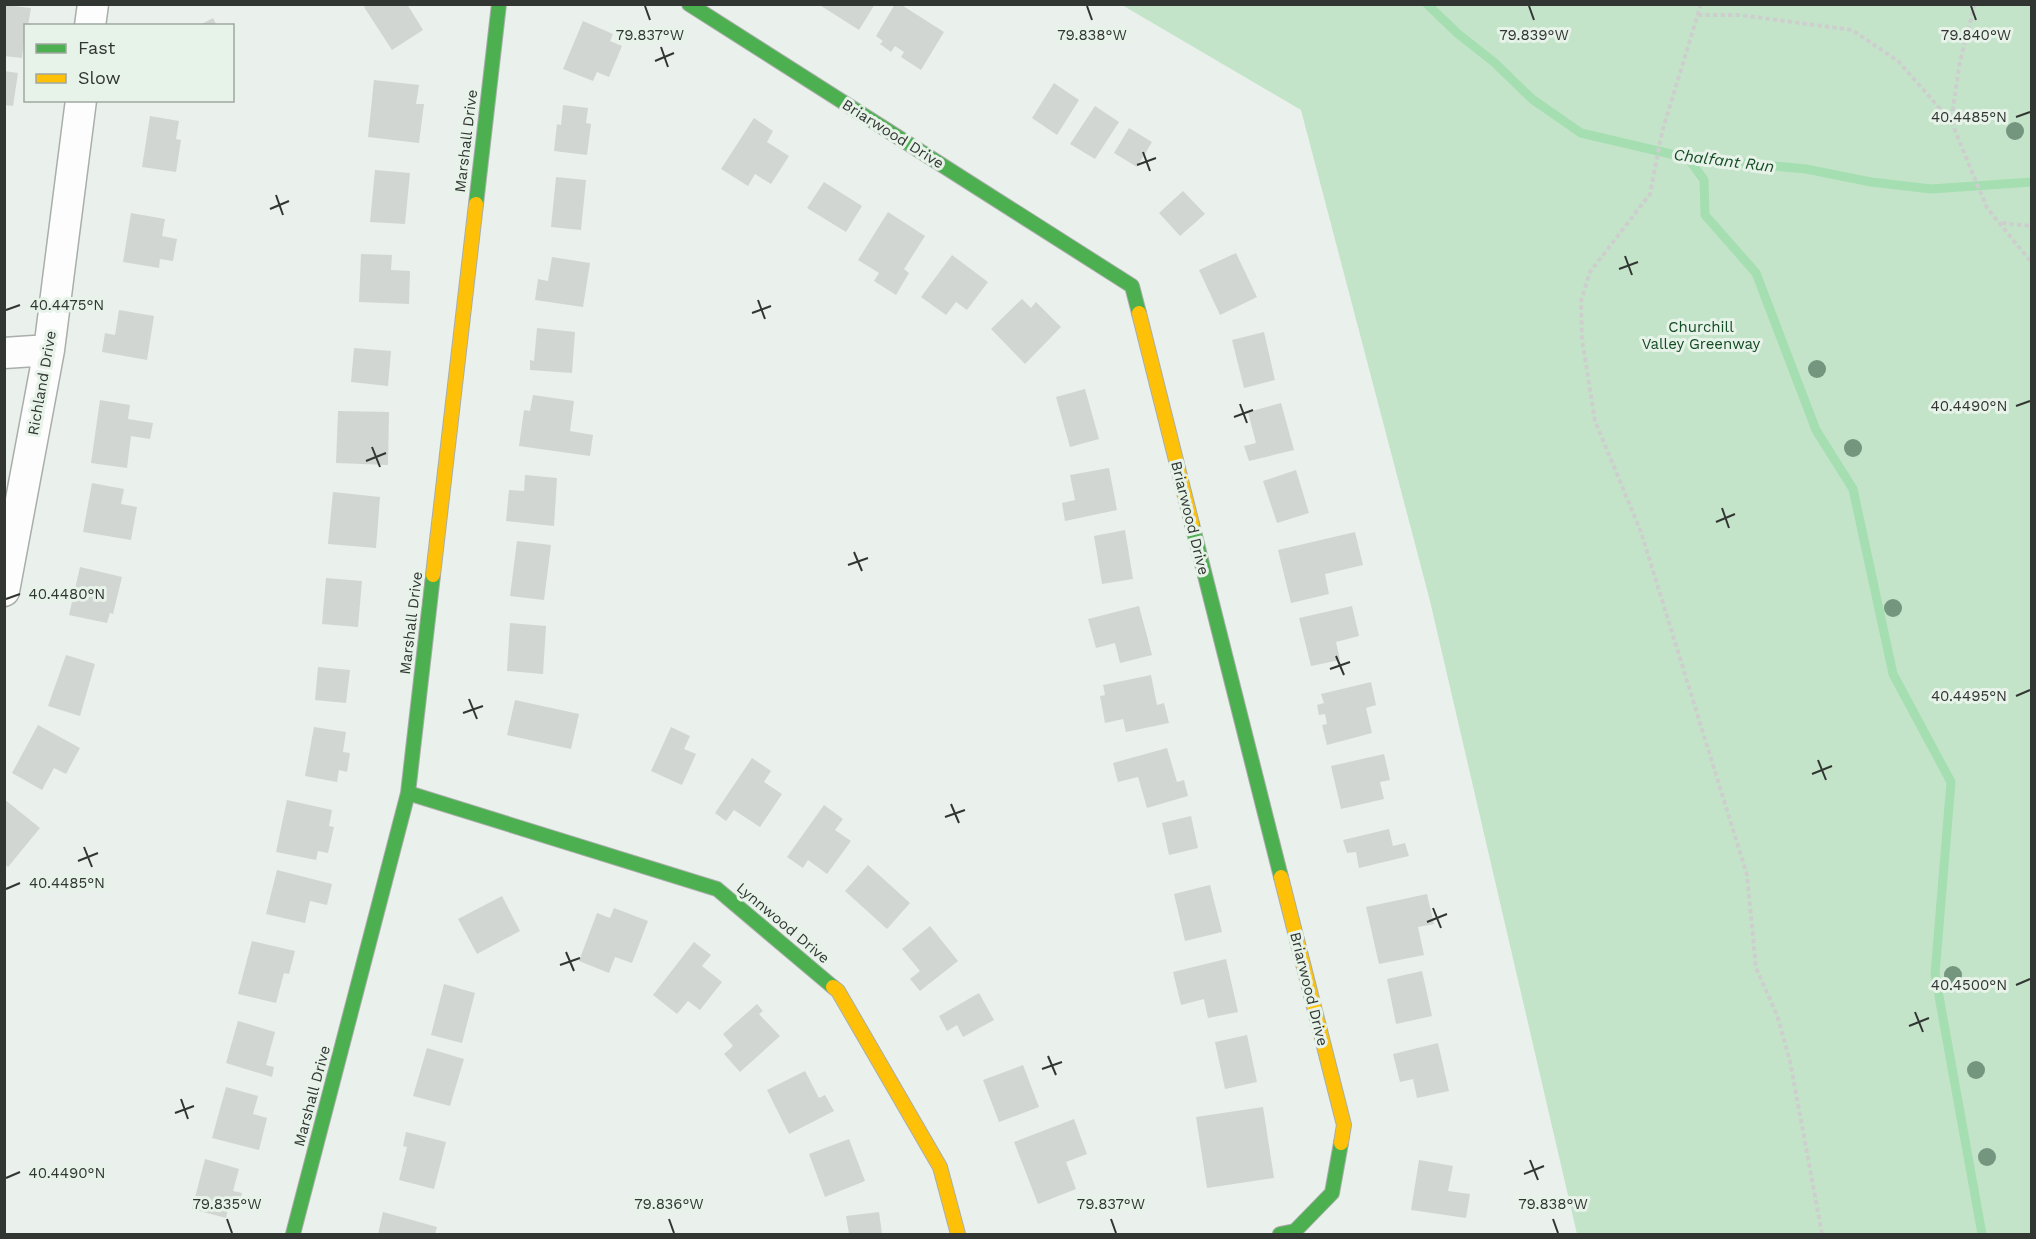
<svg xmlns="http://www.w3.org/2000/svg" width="2036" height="1239" font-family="'Work Sans',sans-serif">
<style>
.green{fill:#c4e4c9}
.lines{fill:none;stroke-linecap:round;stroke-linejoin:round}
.stream{stroke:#a5deb1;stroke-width:9}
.building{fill:#d1d6d2}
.street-casing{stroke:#a9aeaa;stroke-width:33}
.fast-casing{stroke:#a9aeaa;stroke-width:16}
.slow-casing{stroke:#a9aeaa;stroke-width:16}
.path{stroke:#cdcfce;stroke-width:4;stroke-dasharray:4.5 3;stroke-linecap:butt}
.street{stroke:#fcfdfc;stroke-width:30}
.fast{stroke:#4caf50;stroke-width:14}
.slow{stroke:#ffc107;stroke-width:14}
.tree{fill:#74957e}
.ticks{fill:none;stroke:#323633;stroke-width:2}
.labels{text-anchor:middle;stroke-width:6;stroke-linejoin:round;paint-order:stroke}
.street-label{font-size:15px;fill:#323633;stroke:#e7f3e9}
.park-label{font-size:15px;fill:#134b24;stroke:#e7f3e9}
.water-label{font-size:16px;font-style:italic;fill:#154d26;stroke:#e7f3e9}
.ticks-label{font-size:15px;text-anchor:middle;fill:#323633;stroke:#e7f3e9;stroke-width:6;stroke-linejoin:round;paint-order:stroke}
</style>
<rect width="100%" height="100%" fill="#eaf0eb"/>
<!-- green -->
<path class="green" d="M 1122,5 L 2031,5 L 2031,1234 L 1577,1234 L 1430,601 L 1301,110 Z"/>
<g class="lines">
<!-- stream -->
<path class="stream" d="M 1427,4 L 1457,33 L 1495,63 L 1532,99 L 1581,133 L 1688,158 L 1806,169 L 1871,182 L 1931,189 L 2032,182
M 1688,158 L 1704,180 L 1705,215 L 1756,273 L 1816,430 L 1853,489 L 1893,674 L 1951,782 L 1935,974 L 1982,1234"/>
</g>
<!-- building -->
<path class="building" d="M 368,4 L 407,4 L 423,30 L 392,50 L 364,7 Z
M 818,4 L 875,4 L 859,30 Z
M 895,4 L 900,4 L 944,32 L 921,70 L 901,57 L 904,52 L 895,46 L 891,52 L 880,44 L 883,41 L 876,36 Z
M 4,5 L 31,8 L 28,26 L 26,26 L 22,58 L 4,56 Z
M 213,18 L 217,26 L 198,26 Z
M 583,21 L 613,34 L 610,41 L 622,46 L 609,77 L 597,72 L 593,81 L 563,69 Z
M 4,71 L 18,73 L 13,106 L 4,105 Z
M 374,80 L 419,85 L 416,104 L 424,104 L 419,143 L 368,137 Z
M 1054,83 L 1079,100 L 1057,135 L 1032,118 Z
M 563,105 L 588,108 L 586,123 L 591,124 L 587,155 L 554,151 L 557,124 L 561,125 Z
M 1095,106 L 1119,122 L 1095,159 L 1070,144 Z
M 150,116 L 179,121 L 176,139 L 181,140 L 176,172 L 142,167 Z
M 754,118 L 773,131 L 767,142 L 789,156 L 771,184 L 755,174 L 748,186 L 721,169 Z
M 1129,128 L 1152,142 L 1137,167 L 1114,153 Z
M 375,170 L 410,173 L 405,224 L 370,222 Z
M 556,177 L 586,180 L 581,230 L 551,227 Z
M 824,182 L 862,206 L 846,232 L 807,208 Z
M 1183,191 L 1205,214 L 1180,236 L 1159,213 Z
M 888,212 L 925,236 L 904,269 L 909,273 L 896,295 L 874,281 L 879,273 L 858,260 Z
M 131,213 L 165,219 L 162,236 L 177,239 L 173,261 L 160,259 L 159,268 L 123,262 Z
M 1236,253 L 1257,297 L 1220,315 L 1199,270 Z
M 361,254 L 392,255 L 391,270 L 410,271 L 409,304 L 359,302 Z
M 952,255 L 988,282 L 967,310 L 956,302 L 946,315 L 921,297 Z
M 552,257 L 590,263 L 583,307 L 535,300 L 538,279 L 548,281 Z
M 1022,299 L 1031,308 L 1036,302 L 1061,327 L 1025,364 L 991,329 Z
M 119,310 L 154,316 L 147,360 L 102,352 L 105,333 L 115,335 Z
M 537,328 L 575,332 L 572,373 L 530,370 L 530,360 L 534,361 Z
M 1264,332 L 1275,380 L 1244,388 L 1232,340 Z
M 354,348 L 391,351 L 388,386 L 351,382 Z
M 1085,389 L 1099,439 L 1070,447 L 1056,397 Z
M 533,395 L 574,401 L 570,431 L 593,435 L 590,456 L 519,446 L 524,410 L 530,411 Z
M 100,400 L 130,405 L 128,419 L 153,423 L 150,439 L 131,436 L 127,468 L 91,463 Z
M 1281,403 L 1294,450 L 1249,461 L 1244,446 L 1256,443 L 1248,412 Z
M 338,411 L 389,412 L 388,465 L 336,463 Z
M 1109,468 L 1117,510 L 1065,521 L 1062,503 L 1075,500 L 1070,475 Z
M 1296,470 L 1309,513 L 1277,523 L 1263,481 Z
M 525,475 L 557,478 L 554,526 L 506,521 L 509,490 L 524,491 Z
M 92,483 L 124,489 L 121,504 L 137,507 L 131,540 L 83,532 Z
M 333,492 L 380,497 L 376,548 L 328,544 Z
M 1125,530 L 1133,579 L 1102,584 L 1094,536 Z
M 1355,532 L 1363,565 L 1325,574 L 1329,594 L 1291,603 L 1278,550 Z
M 517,541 L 551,545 L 544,600 L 510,596 Z
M 80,567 L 122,577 L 113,614 L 110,613 L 107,623 L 69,615 Z
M 326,578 L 362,581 L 358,627 L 322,624 Z
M 1139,606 L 1152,655 L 1120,663 L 1115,643 L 1096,648 L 1088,619 Z
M 1352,606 L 1359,636 L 1336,642 L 1340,660 L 1311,666 L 1299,618 Z
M 510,623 L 546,626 L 543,674 L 507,671 Z
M 66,655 L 95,664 L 80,716 L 48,706 Z
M 318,667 L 350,670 L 346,703 L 315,700 Z
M 1151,675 L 1157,705 L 1164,703 L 1169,723 L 1126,732 L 1123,719 L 1105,723 L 1100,696 L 1105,695 L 1103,685 Z
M 1371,682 L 1376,705 L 1366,708 L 1372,733 L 1327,745 L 1322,725 L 1327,724 L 1325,714 L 1319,715 L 1317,705 L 1324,703 L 1321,694 Z
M 515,700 L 579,714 L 571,749 L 507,735 Z
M 38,725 L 80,748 L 66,774 L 54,768 L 42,790 L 12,773 Z
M 314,727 L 346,732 L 343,752 L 350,753 L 347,772 L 339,770 L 337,782 L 305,776 Z
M 671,727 L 690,736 L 684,749 L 696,754 L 682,785 L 651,771 Z
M 1167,748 L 1177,782 L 1184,780 L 1188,796 L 1147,808 L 1138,777 L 1118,782 L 1113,763 Z
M 1384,754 L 1390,780 L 1380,782 L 1384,799 L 1341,809 L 1331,766 Z
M 752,758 L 771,771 L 764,782 L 782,794 L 760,827 L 734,810 L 726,821 L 715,813 Z
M 4,799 L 40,828 L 8,867 L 4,864 Z
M 287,800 L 332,810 L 329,826 L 334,827 L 328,853 L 318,851 L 316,860 L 276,852 Z
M 824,805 L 843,819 L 835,830 L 851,841 L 827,874 L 808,860 L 803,868 L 787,857 Z
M 1191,816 L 1198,848 L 1169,855 L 1162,823 Z
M 1389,829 L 1393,846 L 1405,843 L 1409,856 L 1359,868 L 1356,852 L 1347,853 L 1343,840 Z
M 868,865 L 910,903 L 887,929 L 845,891 Z
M 277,870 L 332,884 L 327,905 L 310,901 L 305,923 L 266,914 Z
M 1210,885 L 1222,932 L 1185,941 L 1174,894 Z
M 1427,894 L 1434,924 L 1418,927 L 1424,955 L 1379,964 L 1366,907 Z
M 502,896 L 520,931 L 477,954 L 458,919 Z
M 614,908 L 648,921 L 632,963 L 615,957 L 609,973 L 579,961 L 597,913 L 610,918 Z
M 930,926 L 958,961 L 920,991 L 910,979 L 920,971 L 902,949 Z
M 252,941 L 295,951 L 289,974 L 284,973 L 276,1003 L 238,994 Z
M 694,942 L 711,955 L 702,966 L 722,982 L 700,1010 L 688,1001 L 677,1014 L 653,995 Z
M 1226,959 L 1238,1012 L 1208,1018 L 1204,999 L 1181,1005 L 1173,972 Z
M 1422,971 L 1432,1016 L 1396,1024 L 1387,979 Z
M 444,984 L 475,993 L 462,1043 L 431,1035 Z
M 979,993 L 994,1020 L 963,1037 L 957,1025 L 947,1031 L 939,1016 Z
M 757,1004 L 763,1011 L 759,1014 L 780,1036 L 740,1072 L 724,1054 L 733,1046 L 723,1034 Z
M 238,1021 L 275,1032 L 266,1065 L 274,1067 L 272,1077 L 226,1063 Z
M 1247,1035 L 1257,1082 L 1225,1089 L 1215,1042 Z
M 1438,1043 L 1449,1091 L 1417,1098 L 1413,1079 L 1400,1082 L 1393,1054 Z
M 427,1048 L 464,1059 L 450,1106 L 413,1096 Z
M 1023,1065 L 1039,1107 L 999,1122 L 983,1080 Z
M 805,1071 L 819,1098 L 825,1095 L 834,1111 L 789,1134 L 767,1090 Z
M 226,1087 L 258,1096 L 253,1114 L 267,1118 L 259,1150 L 212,1138 Z
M 1263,1107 L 1274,1178 L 1207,1188 L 1196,1117 Z
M 1074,1119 L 1087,1154 L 1066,1162 L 1076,1189 L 1038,1204 L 1014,1142 Z
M 406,1132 L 446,1142 L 434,1189 L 399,1180 L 407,1147 L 403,1146 Z
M 849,1139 L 865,1181 L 825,1197 L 809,1154 Z
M 205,1159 L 239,1169 L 233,1191 L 242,1193 L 239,1204 L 230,1202 L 226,1218 L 192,1209 Z
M 1419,1160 L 1453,1166 L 1448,1191 L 1470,1194 L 1466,1218 L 1411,1210 Z
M 383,1212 L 437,1227 L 435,1234 L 378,1234 Z
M 879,1212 L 882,1234 L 849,1234 L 846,1216 Z"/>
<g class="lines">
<defs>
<path id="street" d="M 90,26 L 93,4
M 4,353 L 49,350
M 4,591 L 49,350 L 81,100"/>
<path id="fast" d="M 689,4 L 1132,286 L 1139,313
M 476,204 L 499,4
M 1192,524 L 1281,877
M 408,793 L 717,889 L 833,987
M 293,1234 L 408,793 L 433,575
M 1280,1234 L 1295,1231 L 1332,1193 L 1341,1143"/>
<path id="slow" d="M 1139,313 L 1192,524
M 433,575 L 476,204
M 1281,877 L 1344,1125 L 1341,1143
M 833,987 L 838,991 L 940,1167 L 958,1234"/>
</defs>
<!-- street casing -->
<use href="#street" class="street-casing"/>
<!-- fast casing -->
<use href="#fast" class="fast-casing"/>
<!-- slow casing -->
<use href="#slow" class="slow-casing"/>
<!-- path -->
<path class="path" d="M 1701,4 L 1662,132 L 1650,194 L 1590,272 L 1581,301 L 1582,339 L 1595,421 L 1641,532 L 1747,875 L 1756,968 L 1777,1015 L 1790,1061 L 1822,1234
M 1975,4 L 1960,61 L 1951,121 L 1987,208 L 2032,263
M 1698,15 L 1740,15 L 1852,30 L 1898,61 L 1951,121
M 2002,223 L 2032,226"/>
<!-- street -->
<use href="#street" class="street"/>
<!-- fast -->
<use href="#fast" class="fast"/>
<!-- slow -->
<use href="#slow" class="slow"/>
</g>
<!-- trees -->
<g class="tree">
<circle cx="2015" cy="131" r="9"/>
<circle cx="1817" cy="369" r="9"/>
<circle cx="1853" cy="448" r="9"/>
<circle cx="1893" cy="608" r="9"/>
<circle cx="1953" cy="975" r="9"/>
<circle cx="1976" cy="1070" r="9"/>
<circle cx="1987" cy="1157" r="9"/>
</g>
<!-- ticks -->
<path class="ticks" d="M 645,6 L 650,20M 1087,6 L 1092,20M 1529,6 L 1534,20M 1971,6 L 1976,20M 661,47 L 668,67M 655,61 L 674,53M 2016,117 L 2030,112M 1143,152 L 1150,171M 1137,165 L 1156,158M 276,195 L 283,215M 270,209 L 289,201M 1625,256 L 1632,275M 1619,269 L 1638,262M 758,300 L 765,319M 6,310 L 20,305M 752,313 L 771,306M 1240,404 L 1247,423M 2016,406 L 2030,401M 1234,417 L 1253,410M 372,447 L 380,467M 366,461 L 386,453M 1722,508 L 1729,528M 1716,522 L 1735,514M 854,552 L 862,571M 848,565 L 868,558M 6,599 L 20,594M 1336,656 L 1344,675M 1330,669 L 1350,662M 2016,696 L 2030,690M 469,699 L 477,719M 463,713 L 483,706M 1818,760 L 1826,780M 1812,774 L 1832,766M 951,804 L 959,823M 945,817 L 965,810M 84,847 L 92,867M 78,861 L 98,853M 6,889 L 20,883M 1433,908 L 1441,928M 1427,922 L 1447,914M 566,952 L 574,971M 560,965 L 580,958M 2016,985 L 2030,979M 1915,1012 L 1923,1032M 1909,1026 L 1929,1018M 1048,1056 L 1056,1075M 1042,1069 L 1062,1062M 181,1099 L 188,1119M 175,1113 L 194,1106M 1530,1160 L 1538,1180M 1524,1174 L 1544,1166M 6,1178 L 20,1172M 227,1219 L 232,1233M 669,1219 L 674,1233M 1111,1219 L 1116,1233M 1553,1219 L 1558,1233"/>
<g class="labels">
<!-- street labels -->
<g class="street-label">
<text transform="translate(893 134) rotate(32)" y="5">Briarwood Drive</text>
<text transform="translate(466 141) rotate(-83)" y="5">Marshall Drive</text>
<text transform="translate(42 383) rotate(-80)" y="5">Richland Drive</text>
<text transform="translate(1190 518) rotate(76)" y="5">Briarwood Drive</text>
<text transform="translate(411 623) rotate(-83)" y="5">Marshall Drive</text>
<text transform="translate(783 923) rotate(40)" y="5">Lynnwood Drive</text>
<text transform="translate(1309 989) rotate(76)" y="5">Briarwood Drive</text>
<text transform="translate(312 1096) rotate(-75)" y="5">Marshall Drive</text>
</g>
<!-- park labels -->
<g class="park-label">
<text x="1701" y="332">Churchill<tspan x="1701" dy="17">Valley Greenway</tspan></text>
</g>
<!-- water labels -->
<g class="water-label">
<text transform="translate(1724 160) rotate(7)" y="6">Chalfant Run</text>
</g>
</g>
<g class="ticks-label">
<text x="1976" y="40">79.840°W</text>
<text x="650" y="40">79.837°W</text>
<text x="1092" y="40">79.838°W</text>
<text x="1534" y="40">79.839°W</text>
<text x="1969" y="122">40.4485°N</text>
<text x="67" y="310">40.4475°N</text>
<text x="1969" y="411">40.4490°N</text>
<text x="67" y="599">40.4480°N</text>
<text x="1969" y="701">40.4495°N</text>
<text x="67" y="888">40.4485°N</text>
<text x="1969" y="990">40.4500°N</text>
<text x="67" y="1178">40.4490°N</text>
<text x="227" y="1209">79.835°W</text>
<text x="669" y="1209">79.836°W</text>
<text x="1111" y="1209">79.837°W</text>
<text x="1553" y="1209">79.838°W</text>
</g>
<!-- border -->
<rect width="2036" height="1239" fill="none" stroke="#323633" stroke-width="12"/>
<!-- legend -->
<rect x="24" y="24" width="210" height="78" fill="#e7f3e9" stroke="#9fa7a0" stroke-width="1.5"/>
<rect x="36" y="44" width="30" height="9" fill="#4caf50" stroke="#9fa7a0" stroke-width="1.5"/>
<text x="78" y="54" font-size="18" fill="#323633">Fast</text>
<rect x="36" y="74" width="30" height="9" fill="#ffc107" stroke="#9fa7a0" stroke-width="1.5"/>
<text x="78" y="84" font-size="18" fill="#323633">Slow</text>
</svg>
